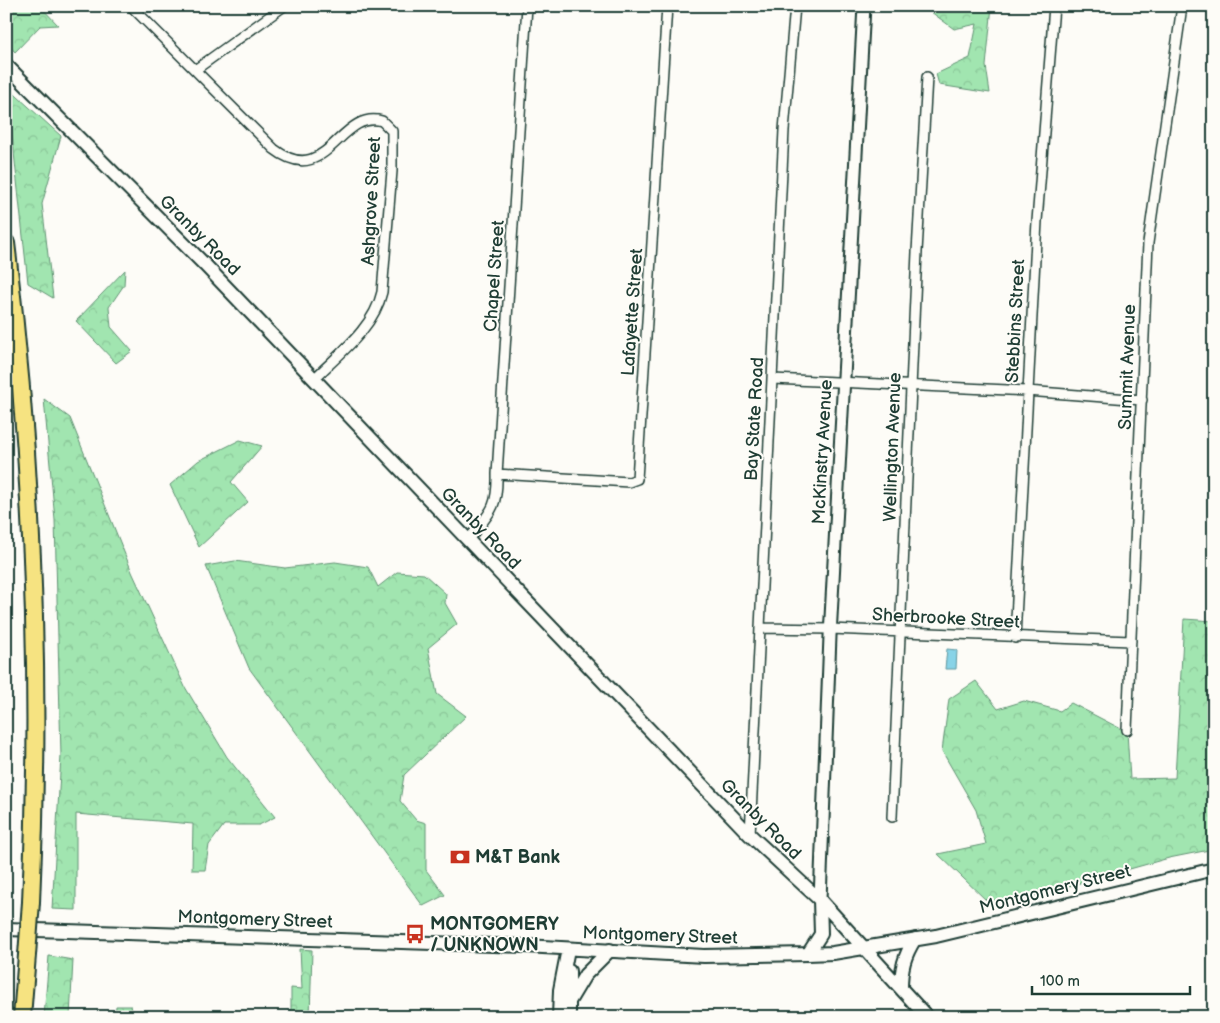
<svg xmlns="http://www.w3.org/2000/svg" width="1220" height="1023" font-family="'Balsamiq Sans',sans-serif">
<style>
.forest{fill:url(#forest-crowns);stroke:#609172}
.water{fill:#88d3e7;stroke:#5e979f}
.lines{fill:none;stroke-linecap:round;stroke-linejoin:round}
.minor-casing{stroke:#1f3d34;stroke-width:12}
.tertiary-casing{stroke:#1f3d34;stroke-width:15}
.secondary-casing{stroke:#1f3d34;stroke-width:16}
.motorway-casing{stroke:#1f3d34;stroke-width:20}
.minor{stroke:#fdfcf7;stroke-width:9}
.tertiary{stroke:#fdfcf7;stroke-width:11}
.secondary{stroke:#fdfcf7;stroke-width:12}
.motorway{stroke:#f6e381;stroke-width:16}
.motorway-bridge-casing{stroke:#1f3d34;stroke-width:20;stroke-linecap:butt}
.motorway-bridge{stroke:#f6e381;stroke-width:16}
.labels{text-anchor:middle;stroke-width:4;stroke-linejoin:round;paint-order:stroke}
.street-label{font-size:18px;fill:#1f3d34;stroke:#fdfcf7}
.poi-label{font-size:18px;font-weight:bold;fill:#1f3d34;stroke:#fdfcf7;text-anchor:start}
</style>
<defs>
<pattern id="forest-crowns" width="20" height="18" patternUnits="userSpaceOnUse" patternTransform="scale(1.25)"><rect width="20" height="18" fill="#a1e5b0"/><path d="M2 6a3 3 0 1 1 6 0M12 15a3 3 0 1 1 6 0" fill="none" stroke="#8ac598"/></pattern>
</defs>
<rect width="100%" height="100%" fill="#fdfcf7"/>
<filter id="ink" filterUnits="userSpaceOnUse"><feTurbulence type="fractalNoise" baseFrequency=".02" numOctaves="2"/><feDisplacementMap in="SourceGraphic" scale="10" xChannelSelector="R" yChannelSelector="G"/><feConvolveMatrix kernelMatrix="1 2 1 2 8 2 1 2 1" color-interpolation-filters="sRGB"/></filter>
<g filter="url(#ink)">
<!-- forest -->
<path class="forest" d="M 6,6 L 40,6 L 58,25 L 40,26 L 15,52 L 6,42 Z
M 923,6 L 992,6 L 986,66 L 990,93 L 939,85 L 936,74 L 970,58 L 977,24 L 954,29 Z
M 7,87 L 61,136 L 42,204 L 53,298 L 28,283 Z
M 125,270 L 124,285 L 109,307 L 111,327 L 132,351 L 116,363 L 76,321 Z
M 44,399 L 70,418 L 132,572 L 185,687 L 227,757 L 275,817 L 259,825 L 224,825 L 209,845 L 205,870 L 192,870 L 193,824 L 76,814 L 76,910 L 52,909 L 61,756 L 55,520 Z
M 240,440 L 262,446 L 231,482 L 248,502 L 199,547 L 170,485 L 198,461 Z
M 235,561 L 285,568 L 335,562 L 368,567 L 378,587 L 397,572 L 424,574 L 446,594 L 445,603 L 457,624 L 428,648 L 437,694 L 466,716 L 404,775 L 400,801 L 416,820 L 426,823 L 426,870 L 445,895 L 423,906 L 249,668 L 206,566 Z
M 1184,619 L 1214,621 L 1214,849 L 1169,858 L 1026,898 L 987,901 L 938,854 L 986,844 L 976,810 L 942,751 L 949,699 L 976,681 L 998,709 L 1024,701 L 1060,711 L 1071,703 L 1127,732 L 1130,779 L 1175,778 Z
M 300,949 L 312,950 L 310,1017 L 291,1017 L 291,988 L 302,989 Z
M 49,956 L 73,960 L 70,1017 L 44,1017 Z
M 116,1006 L 131,1006 L 134,1017 L 115,1017 Z"/>
<!-- water -->
<path class="water" d="M 947,649 L 957,650 L 956,669 L 945,669 Z"/>
<g class="lines">
<defs>
<path id="minor" d="M 131,6 L 274,149 C 327,190 339,109 382,121 L 392,131 L 392,171 L 382,292 C 374,328 339,354 314,379
M 195,70 L 284,6
M 773,379 L 1027,391 L 1142,400
M 497,474 L 629,482 L 637,479 L 667,6
M 468,540 C 489,513 498,510 497,474 L 527,6
M 760,628 L 830,629 L 1131,641
M 1015,638 L 1037,221 L 1054,6
M 1127,730 L 1148,243 L 1182,6
M 892,817 L 917,252 L 927,77
M 750,835 L 784,130 L 795,6"/>
<path id="tertiary" d="M 820,900 L 830,636 L 864,6"/>
<path id="secondary" d="M 6,65 L 206,266 L 750,835 L 820,900 L 927,1017
M 6,929 L 525,946 L 704,956 L 808,954 L 833,953 L 936,936 L 1214,869
M 808,954 L 821,934 L 820,900
M 569,971 L 569,1017
M 901,988 C 901,969 904,956 915,939
M 570,1000 L 585,975 L 610,950
M 559,1017 L 560,990 L 568,949"/>
<path id="motorway" d="M 6,243 C 33,465 42,679 31,902
M 22,1017 L 27,955"/>
</defs>
<!-- minor casing -->
<use href="#minor" class="minor-casing"/>
<!-- tertiary casing -->
<use href="#tertiary" class="tertiary-casing"/>
<!-- secondary casing -->
<use href="#secondary" class="secondary-casing"/>
<!-- motorway casing -->
<use href="#motorway" class="motorway-casing"/>
<!-- minor -->
<use href="#minor" class="minor"/>
<!-- tertiary -->
<use href="#tertiary" class="tertiary"/>
<!-- secondary -->
<use href="#secondary" class="secondary"/>
<!-- motorway -->
<use href="#motorway" class="motorway"/>
<defs>
<path id="motorway-bridge" d="M 27,955 L 31,902"/>
</defs>
<!-- motorway-bridge casing -->
<use href="#motorway-bridge" class="motorway-bridge-casing"/>
<!-- motorway-bridge -->
<use href="#motorway-bridge" class="motorway-bridge"/>
</g>
</g>
<!-- icons -->
<defs>
<symbol id="bank-bare" viewBox="-9 -9 18 18"><path d="M-6-4H6V4H-6ZM0-2.3a2.3 2.3 0 1 0 0 4.6a2.3 2.3 0 1 0 0-4.6Z" fill="#c8321e" stroke="#fdfcf7" stroke-width="2.5" paint-order="stroke"/></symbol>
<symbol id="bus-bare" viewBox="-9 -9 18 18"><path d="M-5-6H5V4H4V6H2V4H-2V6H-4V4H-5ZM-3.5-4V0h7V-4ZM-3.5 1.2v1.5H-2V1.2ZM2 1.2v1.5H3.5V1.2Z" fill="#c8321e" stroke="#fdfcf7" stroke-width="2.5" paint-order="stroke"/></symbol>
</defs>
<g fill-rule="evenodd">
<use href="#bank-bare" x="446" y="843" width="28" height="28"/>
<use href="#bus-bare" x="401" y="920" width="28" height="28"/>
</g>
<g class="labels">
<!-- street labels -->
<g class="street-label">
<text transform="translate(371 201) rotate(-87)" y="6">Ashgrove Street</text>
<text transform="translate(200 235) rotate(45)" y="6">Granby Road</text>
<text transform="translate(494 276) rotate(-86)" y="6">Chapel Street</text>
<text transform="translate(632 312) rotate(-86)" y="6">Lafayette Street</text>
<text transform="translate(1015 321) rotate(-87)" y="6">Stebbins Street</text>
<text transform="translate(1127 367) rotate(-88)" y="6">Summit Avenue</text>
<text transform="translate(754 419) rotate(-87)" y="6">Bay State Road</text>
<text transform="translate(892 447) rotate(-88)" y="6">Wellington Avenue</text>
<text transform="translate(822 452) rotate(-87)" y="6">McKinstry Avenue</text>
<text transform="translate(481 528) rotate(46)" y="6">Granby Road</text>
<text transform="translate(946 618) rotate(3)" y="6">Sherbrooke Street</text>
<text transform="translate(761 819) rotate(45)" y="6">Granby Road</text>
<text transform="translate(1055 889) rotate(-14)" y="6">Montgomery Street</text>
<text transform="translate(255 919) rotate(2)" y="6">Montgomery Street</text>
<text transform="translate(660 935) rotate(2)" y="6">Montgomery Street</text>
</g>
<!-- poi labels -->
<g class="poi-label">
<text x="475" y="863">M&amp;T Bank</text>
<text x="430" y="930">MONTGOMERY<tspan x="430" dy="21">/ UNKNOWN</tspan></text>
</g>
</g>
<!-- margin -->
<rect width="1220" height="1023" fill="none" stroke="#fdfcf7" stroke-width="25"/>
<rect x="12" y="12" width="1195" height="998" fill="none" stroke="#1f3d34" stroke-width="2" filter="url(#ink)"/>
<!-- scale -->
<path d="M1032 986v8h158v-8" fill="none" stroke="#1f3d34" stroke-width="2.5"/>
<text x="1040" y="986" font-size="15" fill="#1f3d34" stroke="#fdfcf7" stroke-width="4" paint-order="stroke">100 m</text>
</svg>
